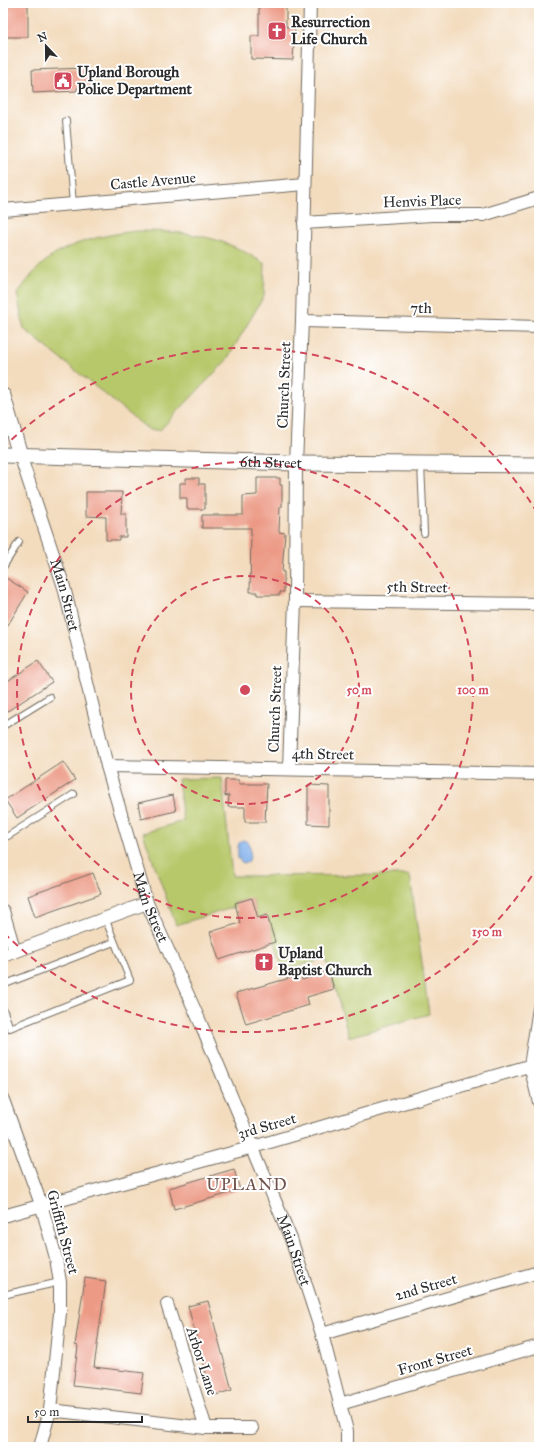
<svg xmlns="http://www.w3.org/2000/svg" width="542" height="1450" font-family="'IM FELL Great Primer',serif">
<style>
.green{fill:#b7c86b;stroke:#717a4b}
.water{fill:#7fafea;stroke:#556d8a}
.building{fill:#ec9a85}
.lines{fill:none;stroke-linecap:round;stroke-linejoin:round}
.service-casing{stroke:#71695e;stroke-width:8}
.minor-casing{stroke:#71695e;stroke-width:14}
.tertiary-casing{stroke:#71695e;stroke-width:17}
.service{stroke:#fff;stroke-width:6}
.minor{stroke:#fff;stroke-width:12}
.tertiary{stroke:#fff;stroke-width:15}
.ring{fill:none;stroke:#d1495b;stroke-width:2;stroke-dasharray:7 5}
.labels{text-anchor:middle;stroke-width:4;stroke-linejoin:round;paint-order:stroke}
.poi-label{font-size:15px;font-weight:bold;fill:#2b2b2b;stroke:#fff;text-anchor:start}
.street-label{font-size:15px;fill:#2b2b2b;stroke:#fff}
.quarter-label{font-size:17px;letter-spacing:1px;fill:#6f524a;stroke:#fff}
.centre{fill:#d1495b;stroke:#fff;stroke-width:2}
.ring-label{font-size:12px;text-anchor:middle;font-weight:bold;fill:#d1495b;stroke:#fff;stroke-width:4;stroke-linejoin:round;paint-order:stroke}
</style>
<rect width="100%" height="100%" fill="#fff"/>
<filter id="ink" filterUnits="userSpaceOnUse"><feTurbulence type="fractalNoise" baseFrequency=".025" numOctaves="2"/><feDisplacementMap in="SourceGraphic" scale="8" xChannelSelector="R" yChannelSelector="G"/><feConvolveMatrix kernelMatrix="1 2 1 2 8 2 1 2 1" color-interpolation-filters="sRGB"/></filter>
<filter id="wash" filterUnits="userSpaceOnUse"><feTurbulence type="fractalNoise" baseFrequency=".012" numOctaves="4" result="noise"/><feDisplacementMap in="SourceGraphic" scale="16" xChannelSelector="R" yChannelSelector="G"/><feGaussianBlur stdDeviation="0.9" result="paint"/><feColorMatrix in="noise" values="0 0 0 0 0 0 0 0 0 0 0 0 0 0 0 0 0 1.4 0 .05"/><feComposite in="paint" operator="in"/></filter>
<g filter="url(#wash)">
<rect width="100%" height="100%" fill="#f3dcbe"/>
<!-- green -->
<path class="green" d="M 135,231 C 171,231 208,233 241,250 C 249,254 257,259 265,264 L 264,296 L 226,361 L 160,430 L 149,430 L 24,329 L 17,294 C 24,285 31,275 39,267 C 65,242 100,236 135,231 Z
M 222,778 L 232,876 L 410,875 L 429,1014 L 349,1037 L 326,959 L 283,970 L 267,915 L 258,918 L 252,898 L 234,903 L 235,907 L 176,925 L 143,833 L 183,821 L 178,779 Z"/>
<!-- water -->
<path class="water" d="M 243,840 C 252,842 252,855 248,862 L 243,863 L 238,859 C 238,851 236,843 243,840 Z"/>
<g id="blocks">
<!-- building -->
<path class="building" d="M 3,3 L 28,3 L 28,37 L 3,37 Z
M 259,3 L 286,3 L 286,27 L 295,27 L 293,60 L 251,59 L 251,36 L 259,36 Z
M 85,68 L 85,75 L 92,75 L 93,87 L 77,88 L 77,91 L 33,93 L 32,70 Z
M 186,478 L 199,478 L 199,484 L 205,484 L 205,509 L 187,509 L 187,498 L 180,498 L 180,483 L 186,483 Z
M 257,478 L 280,478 L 280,485 L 282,485 L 282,507 L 280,507 L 279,532 L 285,533 L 282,572 L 284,572 L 284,592 L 280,592 L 280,595 L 257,595 L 257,592 L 250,592 L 251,528 L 202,528 L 202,515 L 243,515 L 243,496 L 257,495 Z
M 86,492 L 122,492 L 121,514 L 126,514 L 126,537 L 119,537 L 119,540 L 106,540 L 106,517 L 86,516 Z
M 3,576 L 28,592 L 3,633 Z
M 38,661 L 52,682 L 3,714 L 3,684 Z
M 63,762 L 75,780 L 17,818 L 5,800 Z
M 225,780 L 239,780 L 239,784 L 267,784 L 265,822 L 245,822 L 245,807 L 228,807 L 229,795 L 225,796 Z
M 308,785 L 329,786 L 329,825 L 308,824 Z
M 173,795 L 176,811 L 141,819 L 138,803 Z
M 93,873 L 101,894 L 35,917 L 28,896 Z
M 252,898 L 258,918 L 267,915 L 275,942 L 219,960 L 210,932 L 240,923 L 235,903 Z
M 329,971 L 334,989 L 307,997 L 309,1005 L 246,1024 L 236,993 L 301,975 L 302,980 Z
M 234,1169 L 240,1190 L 174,1209 L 169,1188 Z
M 85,1278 L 106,1281 L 94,1367 L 144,1373 L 141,1393 L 73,1385 L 78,1346 L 75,1345 Z
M 208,1301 L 232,1390 L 212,1396 L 188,1306 Z"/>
</g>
</g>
<g filter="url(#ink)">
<use href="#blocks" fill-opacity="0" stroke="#71695e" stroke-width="1"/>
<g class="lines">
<defs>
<path id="service" d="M 66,121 L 73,204
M 421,464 L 424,533
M 3,567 L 19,542
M 3,726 L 50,697
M 3,837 L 8,836 L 74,794
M 3,985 L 114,942
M 3,1009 L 10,1028 L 130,980 L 105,918
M 3,1295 L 60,1282"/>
<g id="minor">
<path d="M 3,210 L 305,184"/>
<path d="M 304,223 L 432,215 L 483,215 L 539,198"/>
<path d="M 302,321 L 539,327"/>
<path id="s1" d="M 20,455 L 64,587 L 107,766 L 147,903 L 201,1024 L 291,1239 L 322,1334 L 347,1431 L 347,1447"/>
<path d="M 295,601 L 539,604"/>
<path d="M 107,766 L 539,774"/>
<path d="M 289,769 L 295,601 L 296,463 L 302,321 L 310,3"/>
<path d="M 3,911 L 15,952"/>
<path d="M 3,956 L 147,903"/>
<path d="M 539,1008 L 530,1066 L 539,1102"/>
<path d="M 3,1100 L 41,1204 L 56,1258 L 60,1282 L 60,1313 L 50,1410 L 40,1447"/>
<path d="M 3,1216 L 253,1147 L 539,1063"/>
<path d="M 167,1304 L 206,1428"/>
<path d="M 322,1334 L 539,1272"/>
<path d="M 340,1404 L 539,1346"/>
<path d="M 50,1410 L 206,1428 L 252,1428"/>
</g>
<g id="tertiary">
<path d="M 3,396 L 20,455"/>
<path id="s2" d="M 3,455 L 296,463 L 539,465"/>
</g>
</defs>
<!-- service casing -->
<use href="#service" class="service-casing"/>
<!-- minor casing -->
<use href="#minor" class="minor-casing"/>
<!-- tertiary casing -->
<use href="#tertiary" class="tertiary-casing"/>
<!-- service -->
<use href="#service" class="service"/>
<!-- minor -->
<use href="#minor" class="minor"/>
<!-- tertiary -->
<use href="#tertiary" class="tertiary"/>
</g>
</g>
<!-- distance rings -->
<g class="ring">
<circle cx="245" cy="690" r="114"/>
<circle cx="245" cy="690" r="228"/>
<path d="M538 866A342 342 0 0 1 3 932M3 448A342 342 0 0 1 538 514"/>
</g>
<!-- icons -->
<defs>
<symbol id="church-square" viewBox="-11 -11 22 22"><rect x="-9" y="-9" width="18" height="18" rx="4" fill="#d1495b" stroke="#fff"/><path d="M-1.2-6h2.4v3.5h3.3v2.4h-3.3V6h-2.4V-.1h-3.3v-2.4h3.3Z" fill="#fff"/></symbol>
<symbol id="civic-square" viewBox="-11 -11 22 22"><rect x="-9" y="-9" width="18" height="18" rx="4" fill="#d1495b" stroke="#fff"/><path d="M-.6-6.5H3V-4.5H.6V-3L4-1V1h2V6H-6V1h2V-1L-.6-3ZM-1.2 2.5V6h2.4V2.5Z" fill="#fff"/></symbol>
</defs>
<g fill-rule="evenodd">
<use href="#church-square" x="266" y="20" width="22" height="22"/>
<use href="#civic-square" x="52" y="70" width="22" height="22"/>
<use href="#church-square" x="253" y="951" width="22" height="22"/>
</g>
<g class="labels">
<!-- poi labels -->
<g class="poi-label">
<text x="291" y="27">Resurrection<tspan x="291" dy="17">Life Church</tspan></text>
<text x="77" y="77">Upland Borough<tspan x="77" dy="17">Police Department</tspan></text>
<text x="278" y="958">Upland<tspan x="278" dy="17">Baptist Church</tspan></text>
</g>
<!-- street labels -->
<g class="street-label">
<text transform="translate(153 181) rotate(-5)" y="5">Castle Avenue</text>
<text transform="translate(422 201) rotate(-2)" y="5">Henvis Place</text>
<text transform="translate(421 308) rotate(1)" y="5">7th</text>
<text transform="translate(284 385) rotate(-88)" y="5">Church Street</text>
<text dy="5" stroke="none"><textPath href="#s2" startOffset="268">6th Street</textPath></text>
<text transform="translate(417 587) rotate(1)" y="5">5th Street</text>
<text dy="5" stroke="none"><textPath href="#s1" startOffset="147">Main Street</textPath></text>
<text transform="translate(275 709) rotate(-88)" y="5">Church Street</text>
<text transform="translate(323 754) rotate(1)" y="5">4th Street</text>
<text dy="5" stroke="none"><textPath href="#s1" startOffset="471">Main Street</textPath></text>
<text transform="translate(267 1126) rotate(-16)" y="5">3rd Street</text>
<text transform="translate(63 1232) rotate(75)" y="5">Griffith Street</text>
<text dy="5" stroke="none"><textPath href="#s1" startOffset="843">Main Street</textPath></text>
<text transform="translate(426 1287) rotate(-16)" y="5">2nd Street</text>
<text transform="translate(435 1360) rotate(-16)" y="5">Front Street</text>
<text transform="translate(202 1361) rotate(72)" y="5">Arbor Lane</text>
</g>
<!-- quarter labels -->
<g class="quarter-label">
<text x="247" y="1190">UPLAND</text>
</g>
</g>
<circle cx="245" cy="690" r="6" class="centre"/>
<g class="ring-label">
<text x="359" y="694">50 m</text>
<text x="473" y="694">100 m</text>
<text x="487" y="936">150 m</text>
</g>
<!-- margin -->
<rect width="542" height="1450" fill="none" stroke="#fff" stroke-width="16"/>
<!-- north arrow -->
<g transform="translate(46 46) rotate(338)" stroke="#ffffff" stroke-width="3" paint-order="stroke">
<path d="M0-3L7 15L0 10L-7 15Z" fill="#2b2b2b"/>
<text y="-6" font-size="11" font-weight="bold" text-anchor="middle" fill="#2b2b2b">N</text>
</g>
<!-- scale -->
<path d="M28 1416v6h114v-6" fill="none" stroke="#2b2b2b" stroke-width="2"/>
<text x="34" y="1416" font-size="12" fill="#2b2b2b" stroke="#ffffff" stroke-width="3" paint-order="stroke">50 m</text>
</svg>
